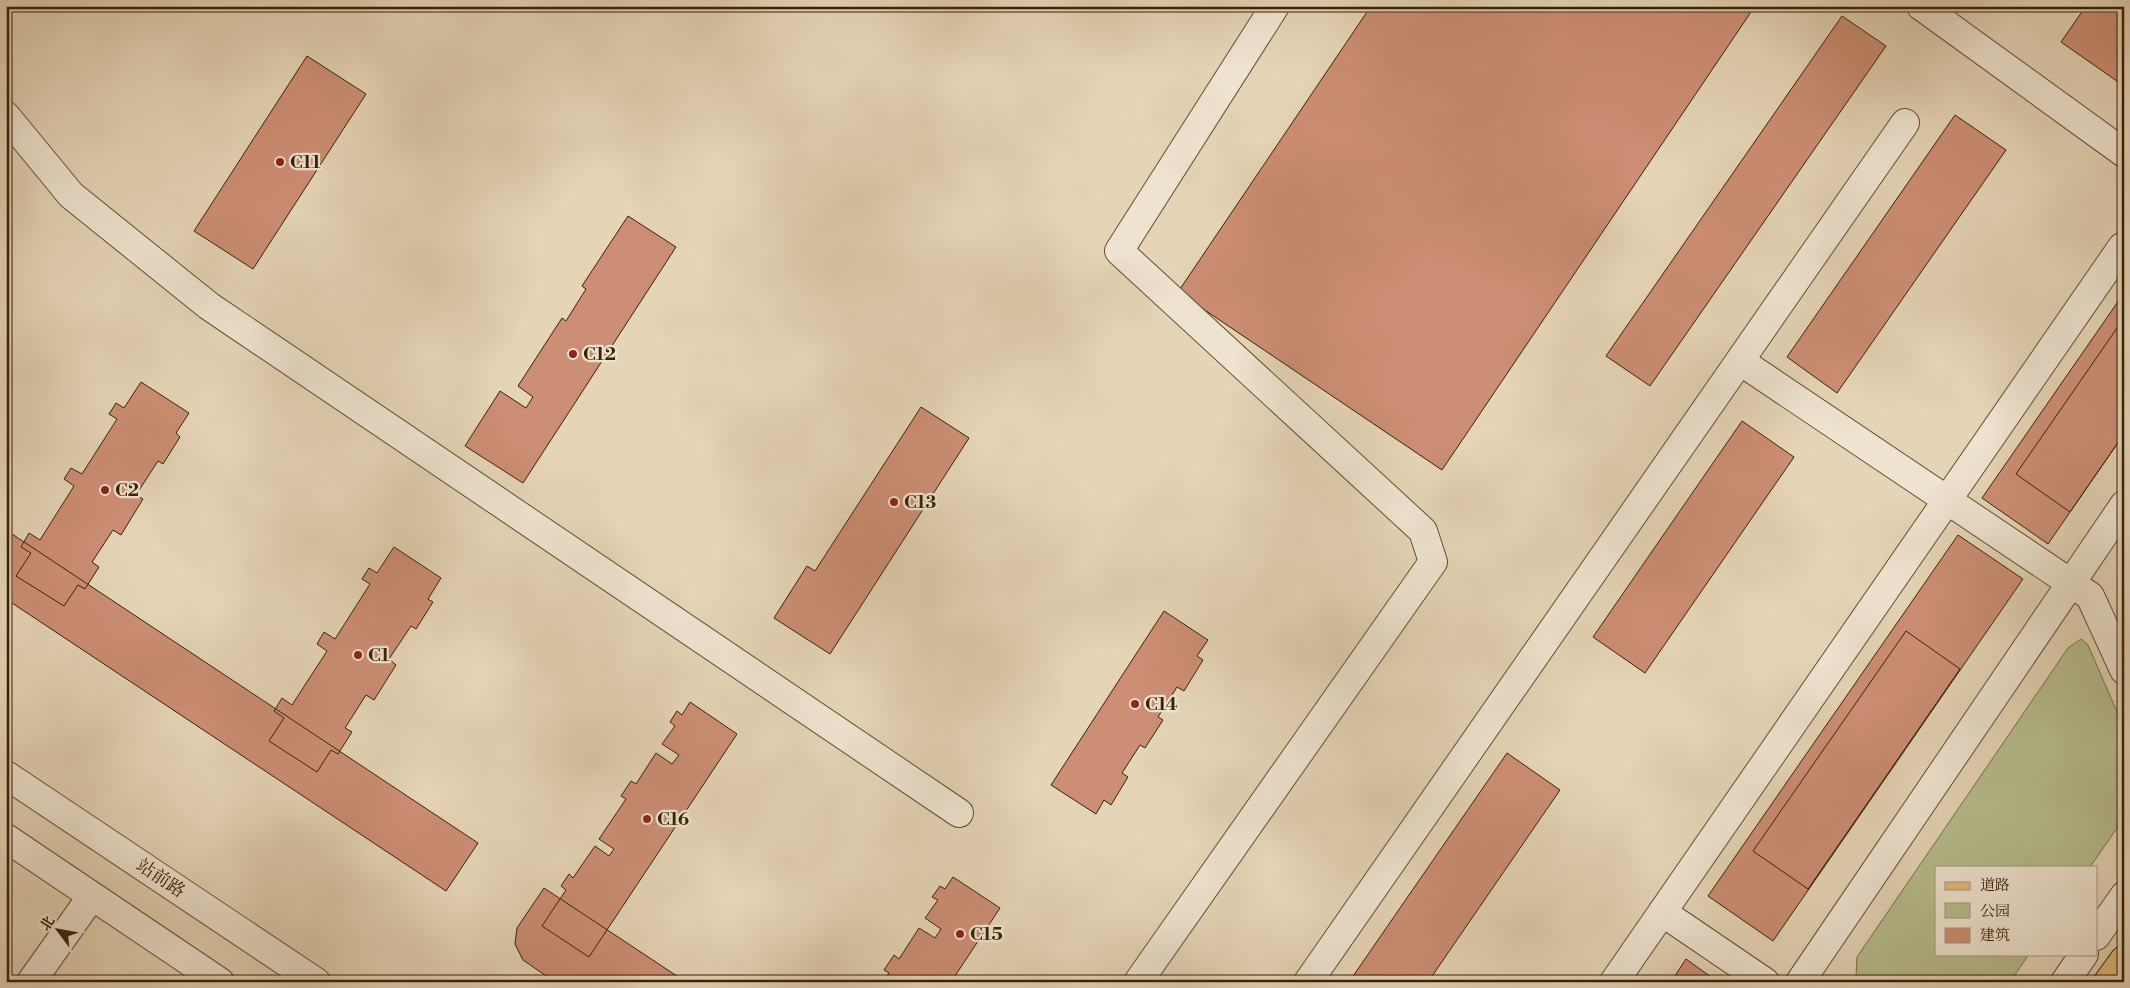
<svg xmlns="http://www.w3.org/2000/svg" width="2130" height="988" font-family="'Libre Bodoni','Noto Serif SC',serif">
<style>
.green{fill:#b6bc8d;stroke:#786e48}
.building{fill:#cc8e74;stroke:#392104}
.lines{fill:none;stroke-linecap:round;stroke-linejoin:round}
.minor-casing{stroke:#644e30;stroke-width:30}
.major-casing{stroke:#392104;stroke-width:30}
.minor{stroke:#eee3d0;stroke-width:28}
.major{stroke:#e2ba7b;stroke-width:28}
.poi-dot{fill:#8f2418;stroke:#eee3d0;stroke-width:2}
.labels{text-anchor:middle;stroke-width:4.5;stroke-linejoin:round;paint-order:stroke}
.poi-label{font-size:18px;font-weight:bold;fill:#392104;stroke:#eee3d0;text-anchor:start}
.street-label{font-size:18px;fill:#392104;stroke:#eee3d0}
</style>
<rect width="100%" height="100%" fill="#e5d4b6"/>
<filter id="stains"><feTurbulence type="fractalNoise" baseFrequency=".004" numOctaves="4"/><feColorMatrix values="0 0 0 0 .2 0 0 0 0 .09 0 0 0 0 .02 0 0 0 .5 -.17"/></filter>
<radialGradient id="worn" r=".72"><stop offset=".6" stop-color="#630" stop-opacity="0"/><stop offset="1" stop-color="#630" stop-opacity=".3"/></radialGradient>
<!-- green -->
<path class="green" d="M 2081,639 L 2088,645 L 2124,728 L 2124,818 L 2090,867 L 1936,867 L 1936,954 L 2029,954 L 2010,982 L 1860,982 L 1856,977 L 1857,957 L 2068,648 Z"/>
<!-- building -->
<path class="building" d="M 1371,6 L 1755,6 L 1442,470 L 1178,292 Z
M 2086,6 L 2124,6 L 2124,86 L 2061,42 Z
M 1842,16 L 1886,46 L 1650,386 L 1606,356 Z
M 307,56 L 366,94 L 253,269 L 194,231 Z
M 1955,115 L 2006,150 L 1837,393 L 1787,357 Z
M 628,216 L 676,247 L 523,483 L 465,446 L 500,391 L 526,408 L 533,397 L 518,386 L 562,318 L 566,321 L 586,289 L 582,286 Z
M 2124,293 L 2124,434 L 2048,544 L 1982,498 Z
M 2124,318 L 2124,434 L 2070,512 L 2016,474 Z
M 141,382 L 189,413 L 176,433 L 180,437 L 163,464 L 158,461 L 136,495 L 143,499 L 121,535 L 113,530 L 92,562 L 99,567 L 85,589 L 78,585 L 64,606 L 16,576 L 31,553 L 21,547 L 29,533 L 40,540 L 74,486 L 64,479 L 71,468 L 82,474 L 117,419 L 109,414 L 116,403 L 124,408 Z
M 921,407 L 969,438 L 830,654 L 774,618 L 807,566 L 815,571 Z
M 1742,421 L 1794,457 L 1645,673 L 1593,637 Z
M 6,530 L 478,843 L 446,891 L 6,599 Z
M 1958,535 L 2023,579 L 1773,941 L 1708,896 Z
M 394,547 L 441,578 L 428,599 L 433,602 L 416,629 L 411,626 L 389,659 L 396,665 L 374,700 L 366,695 L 345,728 L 352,732 L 338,754 L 331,750 L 317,772 L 269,741 L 284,718 L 274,711 L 282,698 L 292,705 L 327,651 L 317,644 L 324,632 L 335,639 L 370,584 L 362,579 L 369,568 L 377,573 Z
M 1164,611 L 1208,640 L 1197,656 L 1203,660 L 1184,691 L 1177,687 L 1158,717 L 1163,720 L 1145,748 L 1140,745 L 1122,773 L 1128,777 L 1111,805 L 1104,800 L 1096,814 L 1051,785 Z
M 1906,631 L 1960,669 L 1808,889 L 1753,851 Z
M 690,702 L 737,734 L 589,957 L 542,926 L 566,890 L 561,886 L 569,874 L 573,878 L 595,846 L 609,856 L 614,849 L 599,839 L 626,799 L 621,796 L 631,781 L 636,784 L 656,753 L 672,764 L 679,755 L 662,744 L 675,726 L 670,722 L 677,711 L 682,715 Z
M 1507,753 L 1560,790 L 1428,982 L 1349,982 Z
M 953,877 L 1000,908 L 951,982 L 883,982 L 889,973 L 884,970 L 894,955 L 899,959 L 919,928 L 935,938 L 941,929 L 925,918 L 938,900 L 932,897 L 940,886 L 945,889 Z
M 544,888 L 686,982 L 555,982 L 523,960 L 515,944 L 517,928 Z
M 1686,959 L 1718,982 L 1671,982 Z"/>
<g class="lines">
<defs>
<path id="minor" d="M 1921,6 L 2124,153
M 6,116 L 71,195 L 209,306 L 959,813
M 1740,361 L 2090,596 L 2124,670
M 6,775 L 316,982
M 6,838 L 220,982
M 1662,912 L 1765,982
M 2096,936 L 2124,896
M 31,982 L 92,896
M 1138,982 L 1433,562 L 1423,531 L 1119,251 L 1275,6
M 1308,982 L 1905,123
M 1614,982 L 2122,247
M 1800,982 L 2124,505
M 2065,982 L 2084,954"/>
<path id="major" d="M 2108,982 L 2124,960"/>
</defs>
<!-- minor casing -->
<use href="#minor" class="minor-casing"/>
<!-- major casing -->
<use href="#major" class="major-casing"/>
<!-- minor -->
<use href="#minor" class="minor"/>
<!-- major -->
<use href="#major" class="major"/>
</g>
<!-- markers -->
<g class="poi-dot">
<circle cx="280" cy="162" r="5"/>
<circle cx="573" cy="354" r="5"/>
<circle cx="105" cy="490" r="5"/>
<circle cx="894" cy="502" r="5"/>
<circle cx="358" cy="655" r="5"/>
<circle cx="1135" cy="704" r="5"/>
<circle cx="647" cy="819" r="5"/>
<circle cx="960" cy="934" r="5"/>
</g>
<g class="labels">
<!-- poi labels -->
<g class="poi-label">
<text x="290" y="168">C11</text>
<text x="583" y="360">C12</text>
<text x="115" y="496">C2</text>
<text x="904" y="508">C13</text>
<text x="368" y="661">C1</text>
<text x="1145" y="710">C14</text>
<text x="657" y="825">C16</text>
<text x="970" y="940">C15</text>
</g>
<!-- street labels -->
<g class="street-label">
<text transform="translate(161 878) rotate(34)" y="6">站前路</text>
</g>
</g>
<!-- margin -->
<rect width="2130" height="988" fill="none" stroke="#e5d4b6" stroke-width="25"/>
<rect x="8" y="8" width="2115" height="973" fill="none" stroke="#392104" stroke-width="2.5"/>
<rect x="12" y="12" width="2105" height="963" fill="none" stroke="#392104"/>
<!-- legend -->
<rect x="1935" y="866" width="162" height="90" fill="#eee3d0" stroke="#a6957e"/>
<rect x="1945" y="882" width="25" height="8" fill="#e2ba7b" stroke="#a6957e"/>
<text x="1980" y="890" font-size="15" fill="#392104">道路</text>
<rect x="1945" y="903" width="25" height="15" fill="#b6bc8d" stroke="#a6957e"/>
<text x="1980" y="916" font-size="15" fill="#392104">公园</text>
<rect x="1945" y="928" width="25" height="15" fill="#cc8e74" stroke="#a6957e"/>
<text x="1980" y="940" font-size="15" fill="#392104">建筑</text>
<!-- north arrow -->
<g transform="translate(58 930) rotate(302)" stroke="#eee3d0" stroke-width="4" paint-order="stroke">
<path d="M0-4L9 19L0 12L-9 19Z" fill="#392104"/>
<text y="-8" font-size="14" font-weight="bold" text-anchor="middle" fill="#392104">北</text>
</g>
<rect width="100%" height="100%" filter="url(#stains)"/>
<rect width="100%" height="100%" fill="url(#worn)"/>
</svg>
